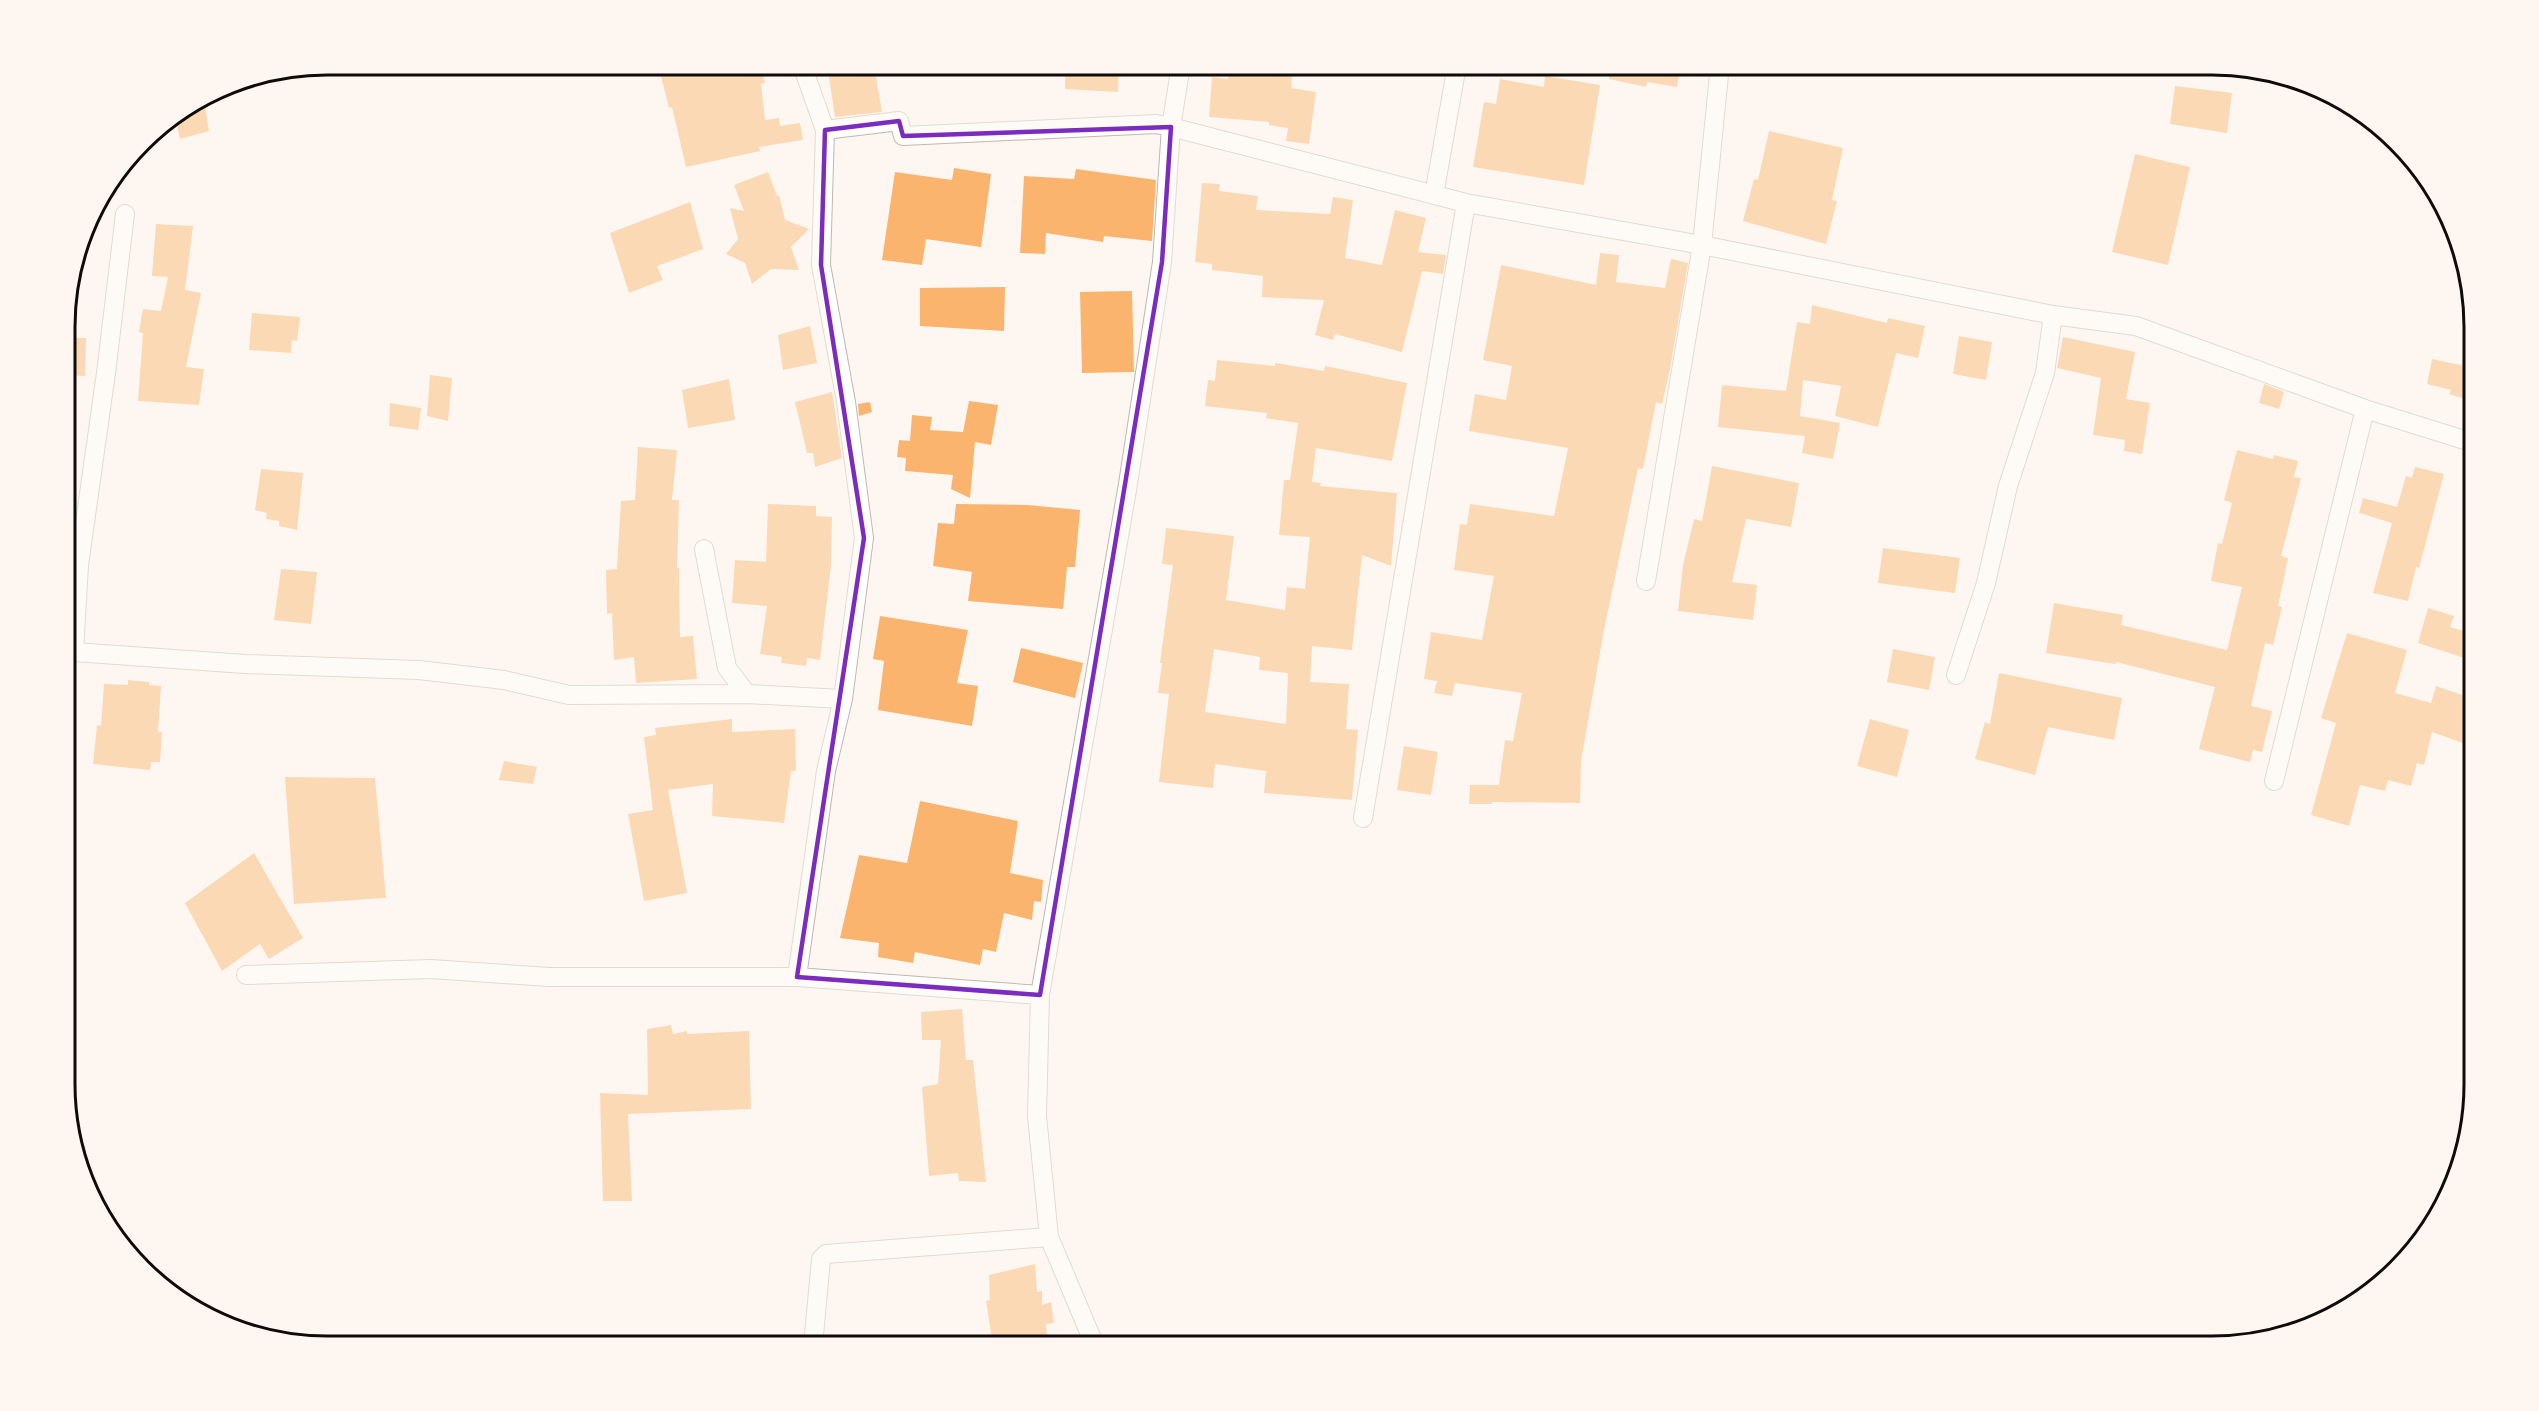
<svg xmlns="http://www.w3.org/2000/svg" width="2539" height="1411" font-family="'IBM Plex Sans',sans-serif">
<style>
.building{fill:#fab46e;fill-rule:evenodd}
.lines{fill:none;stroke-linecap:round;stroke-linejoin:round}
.street-casing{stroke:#c1b7ad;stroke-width:20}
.street{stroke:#fff;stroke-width:18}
.marked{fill:none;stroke:#7b2cbf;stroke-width:4.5;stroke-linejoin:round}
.rim{fill:none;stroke:#0f0b08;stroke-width:3}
</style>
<rect width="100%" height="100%" fill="#fef7f1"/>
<!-- building -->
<path class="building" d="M 658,64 L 760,64 L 765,83 L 761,84 L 765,120 L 779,118 L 780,126 L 800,123 L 803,140 L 759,147 L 760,151 L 686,167 L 672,107 L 669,108 Z
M 827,64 L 874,64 L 882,112 L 835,117 Z
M 1066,64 L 1119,64 L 1118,92 L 1065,89 Z
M 1230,64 L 1293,64 L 1291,88 L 1316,92 L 1309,144 L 1286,141 L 1288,128 L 1269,125 L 1269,122 L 1209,117 L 1212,77 L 1228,79 Z
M 1602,64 L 1681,64 L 1677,87 L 1647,82 L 1646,87 L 1609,79 L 1609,75 L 1601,74 Z
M 1545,76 L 1600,85 L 1584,185 L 1473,167 L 1484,102 L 1496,104 L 1500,79 L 1544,87 Z
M 2175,86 L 2232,93 L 2227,133 L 2170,124 Z
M 204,99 L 209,131 L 180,139 L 175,116 Z
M 1769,131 L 1843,148 L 1832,200 L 1837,201 L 1826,244 L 1743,221 L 1754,179 L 1758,180 Z
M 2135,154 L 2190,167 L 2168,265 L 2112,252 Z
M 954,168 L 991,174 L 981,247 L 926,239 L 922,265 L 882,260 L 895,172 L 952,180 Z
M 1076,169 L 1156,180 L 1152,241 L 1104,236 L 1103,242 L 1046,233 L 1045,254 L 1020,253 L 1024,176 L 1074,179 Z
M 768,172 L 777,196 L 779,195 L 785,220 L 809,229 L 791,247 L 799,270 L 771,269 L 752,284 L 745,263 L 726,254 L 738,239 L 730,208 L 744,211 L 734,185 Z
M 1202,183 L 1220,184 L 1219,191 L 1258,196 L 1256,210 L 1330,214 L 1333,197 L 1353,200 L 1345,258 L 1382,265 L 1395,210 L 1426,218 L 1418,252 L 1446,255 L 1443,274 L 1422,271 L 1402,352 L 1335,334 L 1333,340 L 1315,335 L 1324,300 L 1262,297 L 1263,276 L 1212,270 L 1212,264 L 1195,262 Z
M 690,202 L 703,249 L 657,266 L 663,280 L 629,293 L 610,233 Z
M 156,224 L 193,226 L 185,290 L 201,293 L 186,367 L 204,369 L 199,405 L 138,401 L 143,333 L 139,332 L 143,309 L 161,311 L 168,277 L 152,276 Z
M 1600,253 L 1619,255 L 1616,282 L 1665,288 L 1671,259 L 1688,263 L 1670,369 L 1662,404 L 1656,402 L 1643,469 L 1638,468 L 1604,630 L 1581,761 L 1580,803 L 1492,802 L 1492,804 L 1469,804 L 1470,785 L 1499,785 L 1505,740 L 1513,741 L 1522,693 L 1455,683 L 1452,696 L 1434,693 L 1437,681 L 1424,679 L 1431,632 L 1482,640 L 1494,576 L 1454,570 L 1460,524 L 1467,525 L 1470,504 L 1554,516 L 1568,448 L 1469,431 L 1475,394 L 1506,400 L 1512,366 L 1483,360 L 1501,265 L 1596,285 Z
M 1005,287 L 1004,331 L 920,326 L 920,288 Z
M 1132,291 L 1134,372 L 1082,373 L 1080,292 Z
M 1812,305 L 1887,323 L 1888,318 L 1925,326 L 1918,358 L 1896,353 L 1878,427 L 1835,416 L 1841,386 L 1803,380 L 1800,416 L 1840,423 L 1833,459 L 1802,453 L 1805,436 L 1718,427 L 1722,385 L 1786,391 L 1797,322 L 1810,324 Z
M 252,313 L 300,317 L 297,341 L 292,340 L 291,353 L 249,350 Z
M 810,326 L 817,363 L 783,370 L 778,335 Z
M 1959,336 L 1992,342 L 1986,380 L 1953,374 Z
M 2063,337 L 2135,352 L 2126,399 L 2150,403 L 2142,454 L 2124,451 L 2125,440 L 2093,435 L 2101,378 L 2057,368 Z
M 67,338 L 86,338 L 85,376 L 67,375 Z
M 2432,359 L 2474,368 L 2469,400 L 2449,394 L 2451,390 L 2427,384 Z
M 1217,360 L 1275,366 L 1275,363 L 1324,371 L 1325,366 L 1407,383 L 1392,461 L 1316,448 L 1312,482 L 1321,483 L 1320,486 L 1397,493 L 1391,566 L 1362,555 L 1352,650 L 1312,646 L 1310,682 L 1349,684 L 1346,729 L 1358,730 L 1352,800 L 1264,793 L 1266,771 L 1215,764 L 1213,788 L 1159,782 L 1169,694 L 1158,693 L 1162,663 L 1160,663 L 1173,565 L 1162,564 L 1166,528 L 1234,536 L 1226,600 L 1285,610 L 1287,587 L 1305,589 L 1310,537 L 1279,535 L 1284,480 L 1290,480 L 1298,423 L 1266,418 L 1267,413 L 1205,406 L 1208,380 L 1215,381 ZM 1214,649 L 1260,657 L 1259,670 L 1288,673 L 1286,724 L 1205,712 Z
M 430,375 L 452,378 L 448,421 L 427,416 Z
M 729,379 L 735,420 L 688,428 L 682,390 Z
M 2264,384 L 2284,392 L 2279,409 L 2259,403 Z
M 832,392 L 842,458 L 815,467 L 813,453 L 807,453 L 795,402 Z
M 969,401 L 998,405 L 991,445 L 975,442 L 970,498 L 951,489 L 953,475 L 905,471 L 906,458 L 897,457 L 899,440 L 910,441 L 912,415 L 932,417 L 930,430 L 963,432 Z
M 870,402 L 872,412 L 859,416 L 858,404 Z
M 390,403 L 421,408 L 418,430 L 389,426 Z
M 638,447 L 677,450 L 672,500 L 679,500 L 677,568 L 679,568 L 680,637 L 693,636 L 697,679 L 636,683 L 634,657 L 614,660 L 612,613 L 607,614 L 606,570 L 617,569 L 621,501 L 635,500 Z
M 2237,450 L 2273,459 L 2274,455 L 2298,461 L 2294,477 L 2301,478 L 2281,556 L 2288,558 L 2278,606 L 2282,607 L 2273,645 L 2265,643 L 2251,706 L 2272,711 L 2262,752 L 2253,750 L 2250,762 L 2199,749 L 2215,687 L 2116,662 L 2115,664 L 2046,653 L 2054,603 L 2123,615 L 2121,625 L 2227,650 L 2242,587 L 2211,581 L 2218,543 L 2222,544 L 2232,503 L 2224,500 Z
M 1712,466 L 1799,483 L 1791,527 L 1746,519 L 1732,582 L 1757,585 L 1753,620 L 1678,611 L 1683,565 L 1694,519 L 1702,521 Z
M 2415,467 L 2444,474 L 2419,568 L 2416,567 L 2408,601 L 2373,593 L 2392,523 L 2359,513 L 2363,498 L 2397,507 L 2406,476 L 2412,478 Z
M 261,469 L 303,473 L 297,530 L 279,526 L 279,521 L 266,519 L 267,513 L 255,510 Z
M 768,504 L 816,506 L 816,516 L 832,517 L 831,565 L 820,660 L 807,658 L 806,666 L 781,663 L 782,657 L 760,654 L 767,606 L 732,603 L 735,560 L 766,562 Z
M 956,504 L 1028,505 L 1080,510 L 1075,567 L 1067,567 L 1063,609 L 968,601 L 972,572 L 933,566 L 938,523 L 954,524 Z
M 1883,548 L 1960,558 L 1955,593 L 1878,583 Z
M 281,569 L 317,572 L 311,624 L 274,620 Z
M 2428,608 L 2454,616 L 2450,627 L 2474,634 L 2474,661 L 2418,643 Z
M 880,616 L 968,630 L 957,683 L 978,686 L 972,726 L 878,710 L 884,661 L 873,659 Z
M 2347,633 L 2407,650 L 2395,693 L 2431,703 L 2436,686 L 2474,699 L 2468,714 L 2474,716 L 2474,747 L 2432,732 L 2424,765 L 2417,763 L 2411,786 L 2388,780 L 2385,791 L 2360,785 L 2349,826 L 2311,815 L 2336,723 L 2321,718 Z
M 1021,648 L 1083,663 L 1075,698 L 1013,682 Z
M 1893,649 L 1935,657 L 1929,690 L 1887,682 Z
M 1999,673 L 2122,698 L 2114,740 L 2048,727 L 2035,775 L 1975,759 L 1985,722 L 1990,724 Z
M 128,680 L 149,682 L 149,685 L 161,686 L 158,732 L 162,732 L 160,762 L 151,762 L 150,770 L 93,764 L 97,725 L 101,726 L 104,684 L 128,685 Z
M 732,719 L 732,732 L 795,729 L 796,771 L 791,771 L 784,823 L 712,816 L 713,784 L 668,790 L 687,893 L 644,901 L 628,814 L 653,810 L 644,737 L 656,735 L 655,728 Z
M 1870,719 L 1909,730 L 1897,777 L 1857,766 Z
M 1404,746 L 1438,752 L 1431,795 L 1397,790 Z
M 504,761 L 537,767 L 533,784 L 499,780 Z
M 285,777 L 375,778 L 386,898 L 294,904 Z
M 920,801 L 1018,821 L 1010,873 L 1043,880 L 1041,902 L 1034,901 L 1032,920 L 1004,913 L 996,952 L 983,949 L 980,965 L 915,952 L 913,963 L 878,957 L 879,943 L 840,938 L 859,855 L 907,863 Z
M 254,853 L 303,938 L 269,959 L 260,944 L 222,971 L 185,903 Z
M 962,1009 L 966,1060 L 973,1060 L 986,1182 L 959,1181 L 958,1173 L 929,1176 L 922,1087 L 938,1084 L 941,1040 L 922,1040 L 921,1012 Z
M 671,1025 L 673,1034 L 687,1031 L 687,1034 L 749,1031 L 751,1109 L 628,1114 L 632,1201 L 603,1201 L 600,1093 L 648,1095 L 647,1029 Z
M 1035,1264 L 1037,1292 L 1042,1291 L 1042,1305 L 1051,1302 L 1054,1323 L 1046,1324 L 1047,1339 L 993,1346 L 986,1301 L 990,1300 L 989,1275 Z"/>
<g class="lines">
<defs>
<path id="street" d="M 825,130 L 899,121 L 903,136 L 1156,124 L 1171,127 L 1466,203 L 1702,245 L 2053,315 L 2136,326 L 2365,409 L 2474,443
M 1434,195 L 1457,65
M 704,549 L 727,668 L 747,694 L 843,699
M 1646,581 L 1702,245 L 1720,65
M 67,651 L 74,652 L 79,565 L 106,373 L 125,214
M 74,652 L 245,664 L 419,670 L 504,680 L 569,695 L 747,694
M 1956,675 L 1986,583 L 2008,486 L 2045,373 L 2053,315
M 2274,781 L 2365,409
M 1363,818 L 1466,203
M 246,975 L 431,969 L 549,977 L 797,977 L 1040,995
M 797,977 L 826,771 L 843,699 L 864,538 L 846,402 L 821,265 L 825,130 L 802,65
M 813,1346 L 821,1259 L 826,1254 L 1049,1237
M 1095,1346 L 1049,1237 L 1037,1116 L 1040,995 L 1128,484 L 1162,262 L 1171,127 L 1181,65"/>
</defs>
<!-- street casing -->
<use href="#street" class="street-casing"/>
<!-- street -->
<use href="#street" class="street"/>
</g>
<!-- marked area -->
<path d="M0 0H2539V1411H0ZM 899,121 L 903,136 L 1171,127 L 1162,262 L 1040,995 L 797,977 L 864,538 L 821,265 L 825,130 Z" fill="#fef7f1" fill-opacity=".55" fill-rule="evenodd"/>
<path class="marked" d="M 899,121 L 903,136 L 1171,127 L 1162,262 L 1040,995 L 797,977 L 864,538 L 821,265 L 825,130 Z"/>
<!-- crop -->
<path d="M0 0H2539V1411H0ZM327 75H2212A252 252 0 0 1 2464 327V1084A252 252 0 0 1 2212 1336H327A252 252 0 0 1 75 1084V327A252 252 0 0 1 327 75Z" fill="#fef7f1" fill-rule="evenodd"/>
<path class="rim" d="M327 75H2212A252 252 0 0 1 2464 327V1084A252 252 0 0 1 2212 1336H327A252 252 0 0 1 75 1084V327A252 252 0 0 1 327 75Z"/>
</svg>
